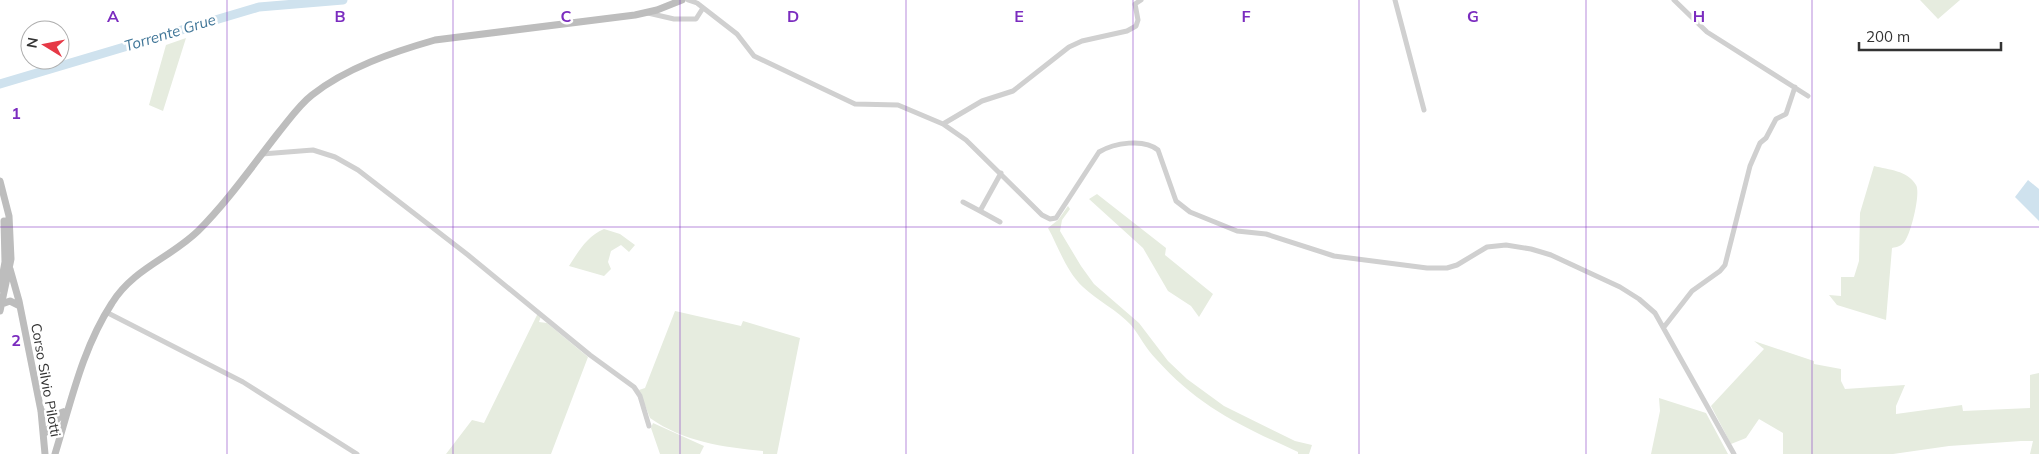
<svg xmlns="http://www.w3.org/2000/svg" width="2039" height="454" font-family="Mulish,sans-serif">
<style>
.green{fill:#e6ecdf}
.water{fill:#cfe2ee}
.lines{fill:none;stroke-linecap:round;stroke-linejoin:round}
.river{stroke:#cfe2ee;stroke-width:9}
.minor{stroke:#d0d0d0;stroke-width:5}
.secondary{stroke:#bdbdbd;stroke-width:7}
.grid{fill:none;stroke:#7b2cbf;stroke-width:1;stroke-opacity:0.55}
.labels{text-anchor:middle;stroke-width:5;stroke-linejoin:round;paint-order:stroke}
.street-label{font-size:14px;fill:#333;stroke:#fff}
.water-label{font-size:15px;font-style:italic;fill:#3f7597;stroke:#fff}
.grid-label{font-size:16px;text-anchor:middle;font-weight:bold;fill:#7b2cbf;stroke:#fff;stroke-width:5;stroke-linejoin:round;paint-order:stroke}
</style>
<rect width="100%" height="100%" fill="#fff"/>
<!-- green -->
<path class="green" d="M 1920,0 L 1960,0 L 1938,19 Z
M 186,38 L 163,111 L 149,105 L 166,45 Z
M 1874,166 C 1889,170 1907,170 1916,185 C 1921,193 1911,233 1905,241 C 1902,246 1897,247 1892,248 L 1886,320 L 1837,305 L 1829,295 L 1841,296 L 1841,277 L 1854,277 L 1859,261 L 1860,213 Z
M 1097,194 L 1166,248 L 1165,255 L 1213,294 L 1199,317 L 1191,306 L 1168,291 L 1143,248 L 1089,199 Z
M 1068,206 L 1070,209 L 1062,220 L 1060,231 L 1081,266 L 1094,284 L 1139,323 L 1168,361 L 1187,379 L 1224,406 L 1295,441 L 1312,445 L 1309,454 L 1298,454 L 1298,452 C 1241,426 1199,407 1156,359 C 1146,349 1140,336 1131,325 C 1117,310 1098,301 1083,287 C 1066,271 1059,248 1048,228 L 1058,220 Z
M 604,229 L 620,234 L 635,245 L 629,252 L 621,245 L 611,251 L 608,262 L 611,269 L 604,276 L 569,266 C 578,252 587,236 604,229 Z
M 675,311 L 741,326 L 743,321 L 800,338 L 777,454 L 763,454 L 763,451 C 723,447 684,442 650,418 L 639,390 L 645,388 Z
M 538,313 L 541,316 L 539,322 L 547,323 L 588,357 L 551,454 L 446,454 L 472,420 L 484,423 Z
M 1754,341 L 1814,361 L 1814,364 L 1841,369 L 1841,381 L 1845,389 L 1905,385 L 1896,406 L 1896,414 L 1962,405 L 1963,411 L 2030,408 L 2030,375 L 2039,373 L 2039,454 L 2030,454 L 2033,441 L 2021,441 L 1949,446 L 1893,454 L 1783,454 L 1783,433 L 1759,419 L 1746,438 L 1731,444 L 1711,406 L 1764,349 Z
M 1659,398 L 1706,413 L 1728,454 L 1651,454 L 1660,411 Z
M 653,423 L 704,446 L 700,454 L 660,454 L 651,428 Z"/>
<!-- water -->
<path class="water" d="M 2028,180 L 2039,189 L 2039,221 L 2015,197 Z"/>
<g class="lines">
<!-- river -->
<path class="river" d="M 0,84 L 259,7 L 343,0"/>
<!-- minor -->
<path class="minor" d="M 688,0 L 697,3 L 737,34 L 754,56 L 855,104 L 898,105 L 943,124 L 982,101 L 1013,91 L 1069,47 L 1082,41 L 1127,31 L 1136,26 L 1138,20 L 1135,4 L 1141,0
M 1395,0 L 1424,110
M 1674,0 L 1707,32 L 1808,96
M 648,13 L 674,19 L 696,19 L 703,8
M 943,124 L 966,140 L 1042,215 L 1050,219 L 1056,218 L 1099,152 C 1114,143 1144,138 1158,150 L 1176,201 L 1190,212 L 1237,231 L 1266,234 L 1334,256 L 1427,268 L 1447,268 L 1457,265 L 1487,247 L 1506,245 L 1531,249 L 1551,255 L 1620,287 L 1639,299 L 1655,313 L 1734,454
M 262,154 L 313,150 L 335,157 L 358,170 L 468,255 L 590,355 L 634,387 L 640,396 L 649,426
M 963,202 L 980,211
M 1000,222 L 980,211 L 1001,173
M 106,312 L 243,382 L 357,454
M 1664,327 L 1692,291 L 1720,271 L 1725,265 L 1750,166 L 1760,143 L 1766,138 L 1776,119 L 1786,114 L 1795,87"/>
<!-- secondary -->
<path class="secondary" d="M 0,181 L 9,216 L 11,259 L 0,311
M 10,269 L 19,301 L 41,411 L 45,454
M 0,289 L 5,262 L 4,221
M 2,304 L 10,301 L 18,305
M 41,411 L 54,416 L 63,412
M 44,434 L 64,412
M 55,454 C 71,402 82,349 112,303 C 133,269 170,258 198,231 C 228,201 253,165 279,132 C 289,120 299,105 312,95 C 346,68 393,52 435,40 L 635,15 L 657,10 L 682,0"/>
</g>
<!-- grid -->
<path class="grid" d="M 227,0 L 227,454M 453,0 L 453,454M 680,0 L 680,454M 906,0 L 906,454M 1133,0 L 1133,454M 1359,0 L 1359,454M 1586,0 L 1586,454M 1812,0 L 1812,454M 0,227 L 2039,227"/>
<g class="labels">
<!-- street labels -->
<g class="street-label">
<text transform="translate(46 380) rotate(80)" y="5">Corso Silvio Pilotti</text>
</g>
<!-- water labels -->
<g class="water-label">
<text transform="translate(170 33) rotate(-17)" y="5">Torrente Grue</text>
</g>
</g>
<g class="grid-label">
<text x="113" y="22">A</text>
<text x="340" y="22">B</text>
<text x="566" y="22">C</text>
<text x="793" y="22">D</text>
<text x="1019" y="22">E</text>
<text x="1246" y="22">F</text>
<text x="1473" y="22">G</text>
<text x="1699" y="22">H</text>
<text x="16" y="119">1</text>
<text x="16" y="346">2</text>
</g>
<!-- north arrow -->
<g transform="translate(45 45) rotate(280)"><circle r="24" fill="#ffffff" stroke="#adadad"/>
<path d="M0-4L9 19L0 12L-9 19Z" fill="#e63946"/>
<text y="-8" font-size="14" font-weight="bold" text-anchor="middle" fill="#333333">N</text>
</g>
<!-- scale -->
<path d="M1859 42v8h142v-8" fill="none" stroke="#333333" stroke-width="2.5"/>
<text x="1866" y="42" font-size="15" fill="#333333" stroke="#ffffff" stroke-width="4" paint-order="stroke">200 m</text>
</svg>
